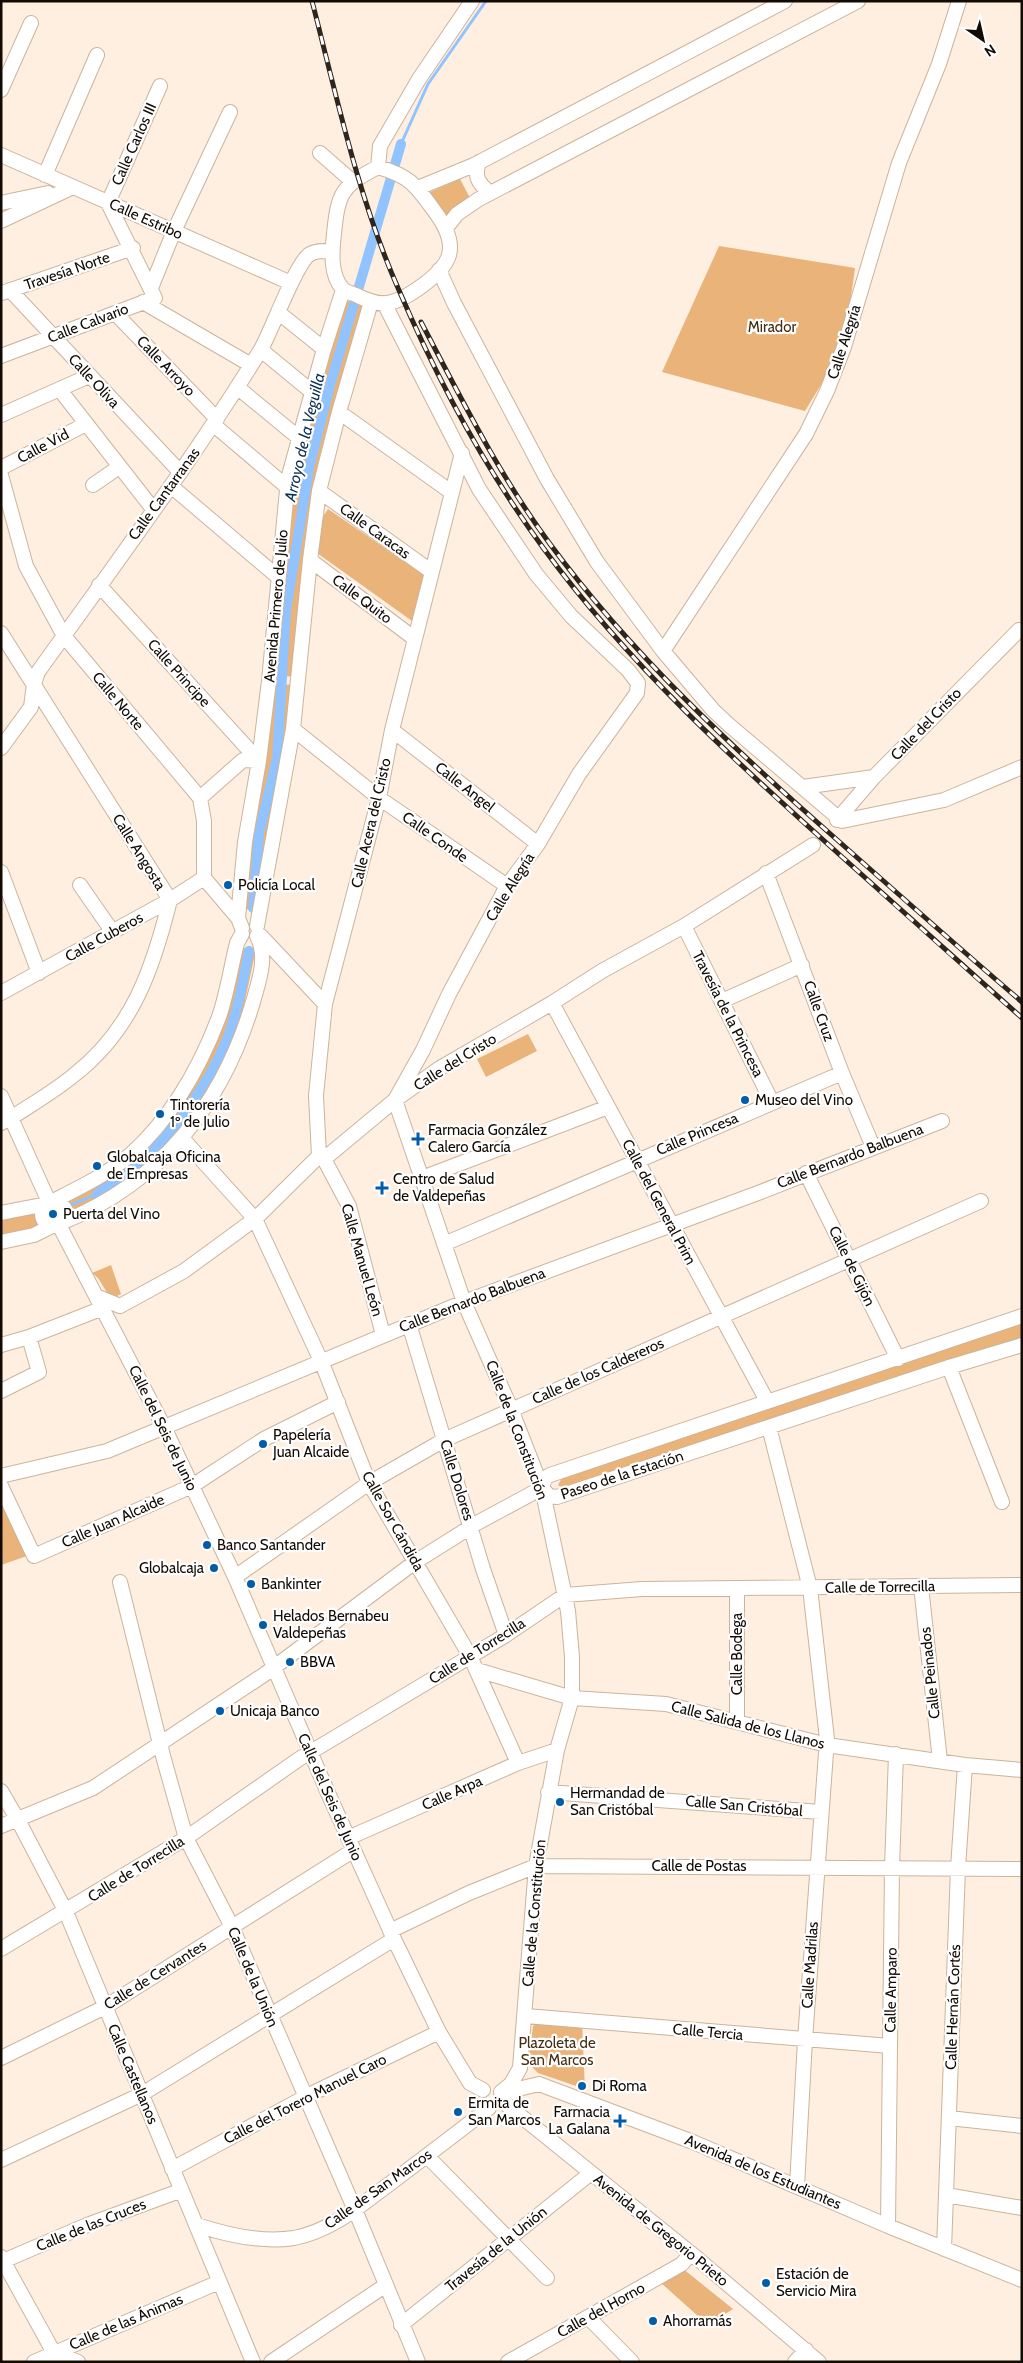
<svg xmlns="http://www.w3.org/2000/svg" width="1023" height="2363" font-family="Cabin,sans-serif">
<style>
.green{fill:#e9b37a}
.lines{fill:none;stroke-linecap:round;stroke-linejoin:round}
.stream{stroke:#90c3ff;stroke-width:3}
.canal{stroke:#90c3ff;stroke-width:10}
.minor-casing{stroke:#cbb49c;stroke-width:16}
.minor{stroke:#fff;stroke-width:14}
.rail-casing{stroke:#2e251d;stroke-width:5}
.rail{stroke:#fff;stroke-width:3;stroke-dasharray:9;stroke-linecap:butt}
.poi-dot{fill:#015daa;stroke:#fff;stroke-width:2}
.labels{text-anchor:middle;stroke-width:4.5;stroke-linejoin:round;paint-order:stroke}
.street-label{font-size:15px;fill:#120a03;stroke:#fff}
.park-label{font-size:15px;fill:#442d13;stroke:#fff}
.poi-label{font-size:15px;fill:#120a03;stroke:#fff;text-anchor:start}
.water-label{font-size:16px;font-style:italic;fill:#0d3156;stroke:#fff}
</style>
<rect width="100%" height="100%" fill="#feefe0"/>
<!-- green -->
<path class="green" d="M 460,179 L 470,198 L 448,217 L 430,192 Z
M 719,246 L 855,268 L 844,347 L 805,411 L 662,372 Z
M 345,300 L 365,307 C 345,374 317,448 308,517 C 301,569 299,623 298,676 L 269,677 L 295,477 Z
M 328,509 L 427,577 L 412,621 L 317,553 L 322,518 Z
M 294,684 L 267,911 L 242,909 L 273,686 Z
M 241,948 L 256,949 L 238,1034 L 225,1066 L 189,1121 L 142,1171 L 69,1215 L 63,1202 L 175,1112 Z
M 528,1034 L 537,1051 L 486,1077 L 477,1059 Z
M 36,1210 L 42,1228 L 1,1237 L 1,1218 Z
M 111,1265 L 121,1294 L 111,1299 L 98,1278 L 92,1273 Z
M 1022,1323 L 1022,1340 L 565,1490 L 558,1485 L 563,1476 Z
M 1,1493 L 27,1556 L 1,1565 Z
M 541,2021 L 582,2024 L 585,2089 L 538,2073 L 528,2063 L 533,2026 Z
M 682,2268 L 733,2309 L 708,2325 L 660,2282 Z"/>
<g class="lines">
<!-- stream -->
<path class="stream" d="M 401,144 L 428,84 L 486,1
M 68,1206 L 97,1194"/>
<!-- canal -->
<path class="canal" d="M 253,908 L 259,834 L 277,758 L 286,611 L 309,468 L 330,385 L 401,144
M 97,1194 C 111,1184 127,1175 140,1163 C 175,1130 209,1084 227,1039 C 238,1011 243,981 249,951"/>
<defs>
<path id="minor" d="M 1,90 L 31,23
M 320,153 L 352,181
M 1,155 L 291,283
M 479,162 C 474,177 478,183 490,193
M 378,167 C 409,176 415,184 433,209 C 443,222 455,241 448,258 C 441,275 406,300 388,303 C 377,305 366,300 356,295 C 352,293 345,292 342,288 C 330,274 332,251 334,234 C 338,192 342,186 378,167 Z
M 378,167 L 380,146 L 419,79 L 472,1
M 45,175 L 97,55
M 418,188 L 474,165 L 785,1
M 1,203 L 48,193
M 1,221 L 73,187
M 446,228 L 457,214 L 479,199 L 858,1
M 439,270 L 454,303 L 547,479 L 597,562 L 663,651 L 713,710 L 729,725 L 842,821 L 944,800 L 1022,767
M 151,288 L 174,231 L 230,112
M 10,290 L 180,472
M 2,293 L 133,248
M 143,302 L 251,365
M 384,303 L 479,489 L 536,574 L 571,616 L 628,670 L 638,683 L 637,693 L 579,774 L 538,844 L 507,886 L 449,994 L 423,1050 L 395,1100 L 464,1302 L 511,1409 L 542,1488 L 568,1611 L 572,1657 L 572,1698 L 557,1750 L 536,1866 L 520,2068 L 511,2084 L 501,2092
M 115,313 L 217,419
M 279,313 L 324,349
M 261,350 L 312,392
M 1,356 L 155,298 L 108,203 L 160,86
M 237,387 L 299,438
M 60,390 L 153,509
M 339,412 L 451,492
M 1,415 L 89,376
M 214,425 L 287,487
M 1,468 L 86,424
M 1,475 L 26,566 L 64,636 L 200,798 L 204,821 L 204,878 L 238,918
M 93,485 L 119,467
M 171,486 L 278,577
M 319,491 L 432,572
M 310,560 L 415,639
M 99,585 L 259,761
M 1,633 L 170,900 C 153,969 132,1030 74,1075 C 55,1091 32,1104 11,1118 L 1,1123
M 663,651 L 806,434 L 827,391 L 844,347 L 899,163 L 939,64 L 959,1
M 293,729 L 379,798 L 507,886
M 392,730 L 538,844
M 1,748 L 31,707 L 34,684 L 38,672 C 113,567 192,461 260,351 C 271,333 296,262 310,254 C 316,250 325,251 332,251
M 803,787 L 874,777
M 200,798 L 243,760 L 259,761
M 837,820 L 874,777 L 1019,630
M 1,872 L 39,973
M 766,873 L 842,1073 L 873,1147
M 80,885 L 112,931
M 257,926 L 293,729 L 310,560 L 319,491 L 339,412 L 371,302
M 684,926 L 772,1102
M 242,928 L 238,918 L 245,842 L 259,761 L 269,681 L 288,479 L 324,349 L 343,290
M 261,936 L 325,1004
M 1,993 L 170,900 L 204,878
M 722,1001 L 802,965
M 552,1003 L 767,1401
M 1,1096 L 49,1202
M 182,1138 L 255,1219 L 322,1363 L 369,1483 L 470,1656 L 518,1763
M 319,1156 L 316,1096 L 325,1004 L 379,798 L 392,730 L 462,453
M 324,1159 L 349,1206 L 383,1335
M 806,1173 L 898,1359
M 422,1178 L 608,1107
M 53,1201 C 79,1188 108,1174 131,1154 C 171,1118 200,1067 219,1017 C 227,994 231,967 237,943 L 242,934
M42 1214a12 12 0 1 1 24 0a12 12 0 1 1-24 0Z
M 1,1213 L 47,1204
M 63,1222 C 162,1182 223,1103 253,1002 C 259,980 268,957 257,936
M 59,1225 L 164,1427 L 235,1577 L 328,1793 L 394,1939 L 439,2032 L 470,2083 L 483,2090
M 1,1242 L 34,1235 L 52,1226
M 444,1244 L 842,1073
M 98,1297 L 120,1306 L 184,1271 L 255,1219 L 319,1156 L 324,1159 L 395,1100 L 440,1068 L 552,1003 L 602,971 L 684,926 L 813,845
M 409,1324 L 483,1569 L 506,1635
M 1,1345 L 29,1337 L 103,1308
M 949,1367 L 1002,1502
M 1,1391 L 39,1372 L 29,1337
M 769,1427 L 810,1588 L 827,1739 L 805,2040 L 797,2186
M 1,1476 L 107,1451 L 464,1302 L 758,1193 L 942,1121
M 1,1486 L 34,1556 L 192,1486 L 264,1439 L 338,1402
M 542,1488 L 545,1478 L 550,1475 L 1022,1316
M 542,1488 L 549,1496 L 557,1497 L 949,1367 L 1022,1345
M 235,1577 L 369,1483 L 444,1440 L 981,1201
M 120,1582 L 163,1756 L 186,1838 L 232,1927 L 358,2217 L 418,2362
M 921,1586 L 940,1761
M 737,1588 L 737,1721
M 477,1670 L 572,1698 L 666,1704 L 827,1745 L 965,1765 L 1022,1770
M 1,1791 L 18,1820 L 66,1912 L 253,2362
M 548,1792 L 821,1812
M 1,1826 L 93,1788 L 265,1674 L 415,1562 L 477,1523 L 542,1488
M 348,1838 L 518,1763 L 557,1750
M 390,1931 L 469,1893 L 536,1866 L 1022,1869
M 1,1949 L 186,1838 L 299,1759 L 506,1635 L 565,1595 L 642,1589 L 1022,1585
M 526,2016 L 890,2046
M 1,2058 L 105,2007 L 354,1850
M 503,2096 L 518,2089 L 539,2084 L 693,2142 L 888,2226 L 1022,2280
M 502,2101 L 698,2259 L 819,2362
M 949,2118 L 1022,2126
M 427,2156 L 547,2278
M 1,2160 L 142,2094 L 394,1939
M 172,2169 L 311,2094 L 439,2032
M 946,2195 L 1022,2208
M 197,2225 C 227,2235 262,2243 294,2238 C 332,2231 362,2204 392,2182 C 425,2157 457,2133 489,2108
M 888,2226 L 892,1868 L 896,1754
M 944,2249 L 958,1868 L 965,1765
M 1,2257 L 59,2362
M 1,2262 L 87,2225 L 174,2193 L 183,2193
M 588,2317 L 632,2362
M 401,2325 L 591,2173
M 55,2352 L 78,2362
M 34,2362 L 219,2282
M 271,2362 L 386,2285
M 508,2362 L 682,2264 L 691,2253
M 795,2362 L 806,2350"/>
</defs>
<!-- minor casing -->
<use href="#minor" class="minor-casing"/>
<!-- minor -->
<use href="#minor" class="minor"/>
<defs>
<path id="rail" d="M 312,1 C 337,98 358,197 398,288 C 437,379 486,470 544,549 C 629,665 735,761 841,856 C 901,910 961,964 1022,1018
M 421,322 C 461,398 499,475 550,544 C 632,655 733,748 835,838 C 897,893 959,948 1022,1002"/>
</defs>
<!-- rail casing -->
<use href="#rail" class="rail-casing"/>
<!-- rail -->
<use href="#rail" class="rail"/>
</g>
<!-- markers -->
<g class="poi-dot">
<circle cx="228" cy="885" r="5"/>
<circle cx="745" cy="1100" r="5"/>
<circle cx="160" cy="1114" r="5"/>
<path d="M415.5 1131.5h5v5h5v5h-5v5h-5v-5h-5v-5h5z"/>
<circle cx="97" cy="1166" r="5"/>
<path d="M379.5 1180.5h5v5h5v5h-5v5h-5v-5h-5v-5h5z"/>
<circle cx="53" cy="1214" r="5"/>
<circle cx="263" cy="1444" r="5"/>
<circle cx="207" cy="1545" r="5"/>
<circle cx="214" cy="1568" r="5"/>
<circle cx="251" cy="1584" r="5"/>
<circle cx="263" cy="1625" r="5"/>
<circle cx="290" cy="1662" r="5"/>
<circle cx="220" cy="1711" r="5"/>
<circle cx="560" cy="1802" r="5"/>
<circle cx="582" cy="2086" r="5"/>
<circle cx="458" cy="2112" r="5"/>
<path d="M617.5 2113.5h5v5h5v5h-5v5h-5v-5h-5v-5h5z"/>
<circle cx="766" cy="2283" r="5"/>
<circle cx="653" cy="2321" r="5"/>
</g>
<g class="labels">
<!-- street labels -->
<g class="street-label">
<text transform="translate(134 144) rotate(-66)" y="5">Calle Carlos III</text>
<text transform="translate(146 219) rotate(24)" y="5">Calle Estribo</text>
<text transform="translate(67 271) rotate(-19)" y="5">Travesía Norte</text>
<text transform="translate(88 323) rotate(-21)" y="5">Calle Calvario</text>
<text transform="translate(844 342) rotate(-72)" y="5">Calle Alegría</text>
<text transform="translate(166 366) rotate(46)" y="5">Calle Arroyo</text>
<text transform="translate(94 381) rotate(47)" y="5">Calle Oliva</text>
<text transform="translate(43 446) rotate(-28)" y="5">Calle Vid</text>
<text transform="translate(164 494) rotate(-54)" y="5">Calle Cantarranas</text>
<text transform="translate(375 531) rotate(36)" y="5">Calle Caracas</text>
<text transform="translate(362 599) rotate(37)" y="5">Calle Quito</text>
<text transform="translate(276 606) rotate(-85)" y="5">Avenida Primero de Julio</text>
<text transform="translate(179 673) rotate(48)" y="5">Calle Principe</text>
<text transform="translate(118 701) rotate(50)" y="5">Calle Norte</text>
<text transform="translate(926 724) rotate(-46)" y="5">Calle del Cristo</text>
<text transform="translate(465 787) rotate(38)" y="5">Calle Angel</text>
<text transform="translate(371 823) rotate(-77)" y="5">Calle Acera del Cristo</text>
<text transform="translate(435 837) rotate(35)" y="5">Calle Conde</text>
<text transform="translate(139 852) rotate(58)" y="5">Calle Angosta</text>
<text transform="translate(510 887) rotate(-58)" y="5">Calle Alegría</text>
<text transform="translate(104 937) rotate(-29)" y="5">Calle Cuberos</text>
<text transform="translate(819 1011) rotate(70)" y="5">Calle Cruz</text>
<text transform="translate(728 1014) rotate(63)" y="5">Travesía de la Princesa</text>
<text transform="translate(455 1062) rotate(-32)" y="5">Calle del Cristo</text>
<text transform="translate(697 1134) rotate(-23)" y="5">Calle Princesa</text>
<text transform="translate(850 1156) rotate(-21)" y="5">Calle Bernardo Balbuena</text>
<text transform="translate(659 1202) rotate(62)" y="5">Calle del General Prim</text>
<text transform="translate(362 1260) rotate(74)" y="5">Calle Manuel León</text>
<text transform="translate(852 1266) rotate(64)" y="5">Calle de Gijón</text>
<text transform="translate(472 1300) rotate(-21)" y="5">Calle Bernardo Balbuena</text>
<text transform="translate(598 1371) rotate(-24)" y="5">Calle de los Caldereros</text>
<text transform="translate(163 1428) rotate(64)" y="5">Calle del Seis de Junio</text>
<text transform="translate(517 1430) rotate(69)" y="5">Calle de la Constitución</text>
<text transform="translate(622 1475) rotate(-18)" y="5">Paseo de la Estación</text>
<text transform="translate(457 1480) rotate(73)" y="5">Calle Dolores</text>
<text transform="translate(113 1521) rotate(-24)" y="5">Calle Juan Alcaide</text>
<text transform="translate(393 1521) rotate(61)" y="5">Calle Sor Cándida</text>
<text transform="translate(880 1587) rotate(-1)" y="5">Calle de Torrecilla</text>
<text transform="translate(477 1651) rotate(-32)" y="5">Calle de Torrecilla</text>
<text transform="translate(737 1654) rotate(-90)" y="5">Calle Bodega</text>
<text transform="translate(930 1673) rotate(-96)" y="5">Calle Peinados</text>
<text transform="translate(748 1725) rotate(14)" y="5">Calle Salida de los Llanos</text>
<text transform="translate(452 1793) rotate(-24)" y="5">Calle Arpa</text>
<text transform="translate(330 1797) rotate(66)" y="5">Calle del Seis de Junio</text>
<text transform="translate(744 1806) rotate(5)" y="5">Calle San Cristóbal</text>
<text x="699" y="1871">Calle de Postas</text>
<text transform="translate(136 1869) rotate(-32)" y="5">Calle de Torrecilla</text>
<text transform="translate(534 1913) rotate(-85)" y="5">Calle de la Constitución</text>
<text transform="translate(810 1965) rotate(-86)" y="5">Calle Madrilas</text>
<text transform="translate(155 1975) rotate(-32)" y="5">Calle de Cervantes</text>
<text transform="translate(253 1977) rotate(67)" y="5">Calle de la Unión</text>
<text transform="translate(891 1990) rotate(-89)" y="5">Calle Amparo</text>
<text transform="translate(953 2007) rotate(-88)" y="5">Calle Hernán Cortés</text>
<text transform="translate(708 2032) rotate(5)" y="5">Calle Tercia</text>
<text transform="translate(133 2074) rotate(67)" y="5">Calle Castellanos</text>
<text transform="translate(305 2099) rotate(-27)" y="5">Calle del Torero Manuel Caro</text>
<text transform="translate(763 2172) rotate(23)" y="5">Avenida de los Estudiantes</text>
<text transform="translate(378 2189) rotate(-35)" y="5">Calle de San Marcos</text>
<text transform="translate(91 2225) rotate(-22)" y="5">Calle de las Cruces</text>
<text transform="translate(661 2230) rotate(39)" y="5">Avenida de Gregorio Prieto</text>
<text transform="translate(496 2249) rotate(-39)" y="5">Travesía de la Unión</text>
<text transform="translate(601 2310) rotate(-29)" y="5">Calle del Horno</text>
<text transform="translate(126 2322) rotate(-23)" y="5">Calle de las Ánimas</text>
</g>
<!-- park labels -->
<g class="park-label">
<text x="772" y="332">Mirador</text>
<text x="557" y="2048">Plazoleta de<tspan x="557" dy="17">San Marcos</tspan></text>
</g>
<!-- poi labels -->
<g class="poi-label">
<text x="238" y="890">Policía Local</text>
<text x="755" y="1105">Museo del Vino</text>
<text x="170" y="1110">Tintorería<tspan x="170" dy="17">1º de Julio</tspan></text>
<text x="428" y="1135">Farmacia González<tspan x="428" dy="17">Calero García</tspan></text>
<text x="107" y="1162">Globalcaja Oficina<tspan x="107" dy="17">de Empresas</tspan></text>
<text x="393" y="1184">Centro de Salud<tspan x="393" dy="17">de Valdepeñas</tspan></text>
<text x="63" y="1219">Puerta del Vino</text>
<text x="273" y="1440">Papelería<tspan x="273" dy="17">Juan Alcaide</tspan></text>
<text x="217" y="1550">Banco Santander</text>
<text x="204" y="1573" text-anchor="end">Globalcaja</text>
<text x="261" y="1589">Bankinter</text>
<text x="273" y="1621">Helados Bernabeu<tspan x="273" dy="17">Valdepeñas</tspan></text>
<text x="300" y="1667">BBVA</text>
<text x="230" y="1716">Unicaja Banco</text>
<text x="570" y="1798">Hermandad de<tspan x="570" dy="17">San Cristóbal</tspan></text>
<text x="592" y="2091">Di Roma</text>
<text x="468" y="2108">Ermita de<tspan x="468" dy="17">San Marcos</tspan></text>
<text x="610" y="2117" text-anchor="end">Farmacia<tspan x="610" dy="17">La Galana</tspan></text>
<text x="776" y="2279">Estación de<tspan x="776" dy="17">Servicio Mira</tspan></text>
<text x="663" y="2326">Ahorramás</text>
</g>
<!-- water labels -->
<g class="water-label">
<text transform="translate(304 437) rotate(-77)" y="6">Arroyo de la Veguilla</text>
</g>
</g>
<!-- border -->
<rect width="1023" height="2363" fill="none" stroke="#120a03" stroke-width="5"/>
<!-- north arrow -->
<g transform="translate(983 40) rotate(146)" stroke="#ffffff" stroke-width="4" paint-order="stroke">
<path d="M0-4L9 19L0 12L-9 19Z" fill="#120a03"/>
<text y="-8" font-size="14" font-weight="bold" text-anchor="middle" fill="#120a03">N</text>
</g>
</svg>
